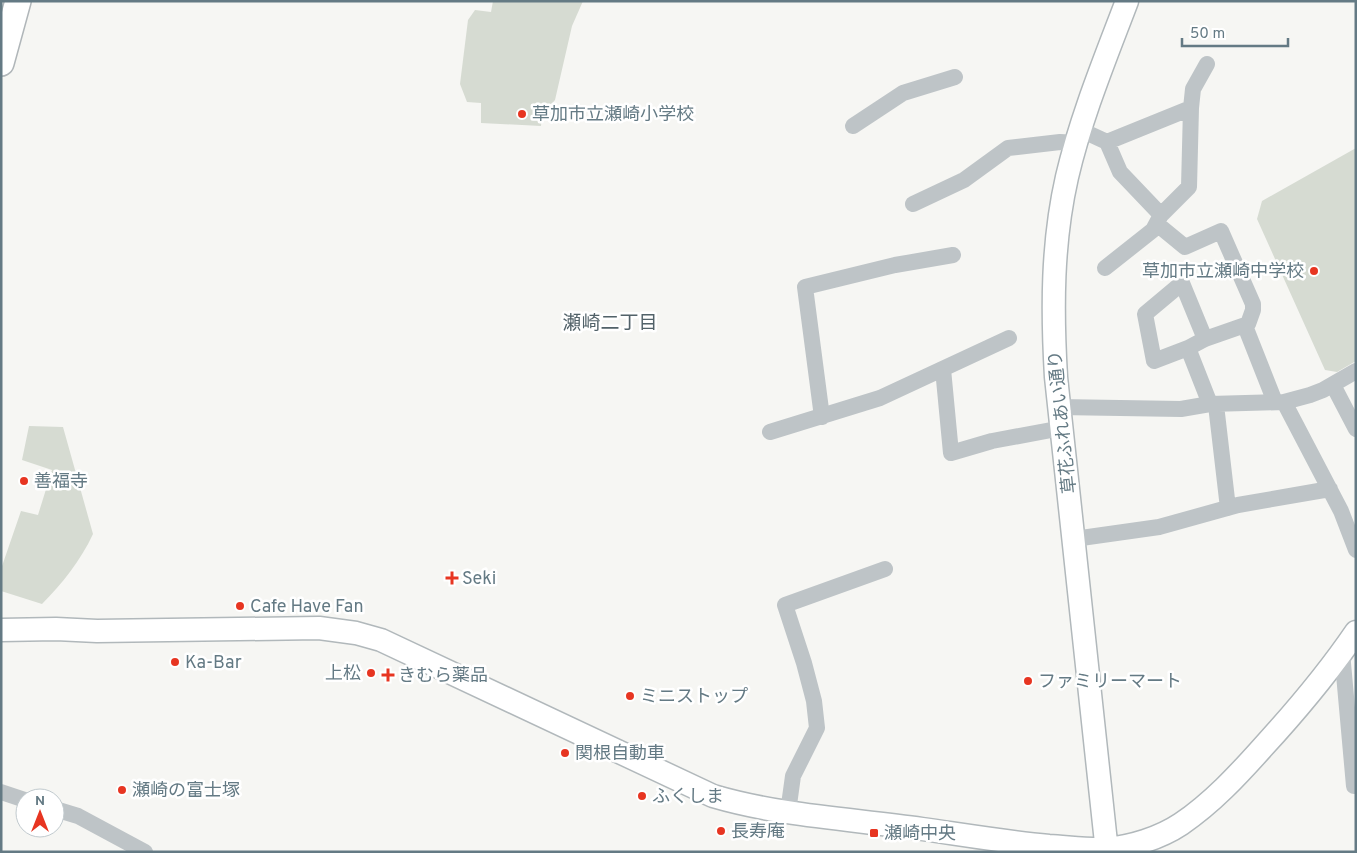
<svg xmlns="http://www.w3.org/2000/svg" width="1357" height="853" font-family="Overpass,'Noto Sans JP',sans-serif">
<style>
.green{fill:#d6dbd2}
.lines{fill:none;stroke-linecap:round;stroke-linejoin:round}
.secondary-casing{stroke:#b1b8bb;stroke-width:25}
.primary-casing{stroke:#b0b6b9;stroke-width:28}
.street{stroke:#bec4c7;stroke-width:16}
.secondary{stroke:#fff;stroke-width:22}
.primary{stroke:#fff;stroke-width:25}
.poi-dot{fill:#e73521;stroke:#fff;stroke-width:2}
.labels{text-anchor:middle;stroke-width:5;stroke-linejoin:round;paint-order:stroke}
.poi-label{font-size:18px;fill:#647a84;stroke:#fff;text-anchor:start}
.street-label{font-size:18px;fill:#647a84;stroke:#fff}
.neighbourhood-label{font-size:19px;fill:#526269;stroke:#fff}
</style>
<rect width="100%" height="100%" fill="#f6f6f3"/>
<!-- green -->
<path class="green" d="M 493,1 L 583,1 L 572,26 L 555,100 L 542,115 L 541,126 L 481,123 L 481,103 L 467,102 L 460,84 L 468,20 L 475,10 L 491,12 Z
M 1356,148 L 1356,361 L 1337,372 L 1325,370 L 1257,219 L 1262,201 Z
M 29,426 L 63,427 L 93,534 C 81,560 62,584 42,604 L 1,591 L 1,569 L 21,511 L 38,515 L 52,470 L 22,460 Z"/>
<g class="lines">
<defs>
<path id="secondary" d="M 1,630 L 56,629 L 97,631 L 319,628 L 356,633 L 381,640 L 713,796 C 781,816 852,819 922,829 C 964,835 1006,842 1049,846 C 1068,847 1087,850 1106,849 C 1131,847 1160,838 1181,824 C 1212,803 1238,775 1263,747 C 1296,711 1328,673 1356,632
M 1107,852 L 1056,377 C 1052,309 1052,243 1067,177 C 1081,117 1105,59 1127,1"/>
<path id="primary" d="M 1,63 L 18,1"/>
</defs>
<!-- secondary casing -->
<use href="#secondary" class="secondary-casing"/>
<!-- primary casing -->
<use href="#primary" class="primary-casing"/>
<!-- street -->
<path class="street" d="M 853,126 L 903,93 L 955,77
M 1081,130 L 1107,142 L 1120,172 L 1161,215
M 1107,142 L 1191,108 L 1193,89 L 1207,64
M 913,204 L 964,180 L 1008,148 L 1060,142 L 1077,143
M 1157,224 L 1185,247 L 1221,231 L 1253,304 L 1253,310 L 1248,324 L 1205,339 L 1188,348 L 1210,404
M 1105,268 L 1153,230 L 1161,215 L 1189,187 L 1191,108
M 1245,326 L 1275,402
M 1188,348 L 1154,361 L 1145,314 L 1182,283 L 1205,339
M 943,369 L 951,453 L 992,441 L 1062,428
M 1333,385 L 1356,429
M 1284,402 L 1341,511 L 1356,550
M 1216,405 L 1228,508
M 1059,407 L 1181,409 L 1210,404 L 1284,402 L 1310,395 L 1323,390 L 1356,371
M 822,417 L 805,287 L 895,265 L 953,255
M 770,432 L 880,398 L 1009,338
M 1074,539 L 1159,527 L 1238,505 L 1330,489
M 1342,652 L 1354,786 L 1356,786
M 1,792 L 25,800
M 55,809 L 78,816 L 145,852
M 788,812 L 793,776 L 817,728 L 814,701 L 804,663 L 785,605 L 885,569"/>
<!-- secondary -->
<use href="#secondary" class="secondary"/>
<!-- primary -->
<use href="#primary" class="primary"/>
</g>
<!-- markers -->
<g class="poi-dot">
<circle cx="522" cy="114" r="5"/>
<circle cx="1314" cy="271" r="5"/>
<circle cx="24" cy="481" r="5"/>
<path d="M449.5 570.5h5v5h5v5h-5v5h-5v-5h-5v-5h5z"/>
<circle cx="240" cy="606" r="5"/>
<circle cx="175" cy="662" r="5"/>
<circle cx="371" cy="673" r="5"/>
<path d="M385.5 667.5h5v5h5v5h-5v5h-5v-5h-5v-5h5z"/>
<circle cx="1028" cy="681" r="5"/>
<circle cx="630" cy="696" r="5"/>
<circle cx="565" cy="753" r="5"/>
<circle cx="122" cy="790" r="5"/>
<circle cx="642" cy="796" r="5"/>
<circle cx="721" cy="831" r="5"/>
<rect x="869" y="828" width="10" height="10" rx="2.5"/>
</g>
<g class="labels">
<!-- poi labels -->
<g class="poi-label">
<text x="532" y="120">草加市立瀬崎小学校</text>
<text x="1304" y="277" text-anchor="end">草加市立瀬崎中学校</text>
<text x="34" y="487">善福寺</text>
<text x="462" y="584">Seki</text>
<text x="250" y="612">Cafe Have Fan</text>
<text x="185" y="668">Ka-Bar</text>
<text x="361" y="679" text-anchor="end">上松</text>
<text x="398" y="681">きむら薬品</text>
<text x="1038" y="687">ファミリーマート</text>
<text x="640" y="702">ミニストップ</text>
<text x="575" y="759">関根自動車</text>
<text x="132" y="796">瀬崎の富士塚</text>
<text x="652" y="802">ふくしま</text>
<text x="731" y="837">長寿庵</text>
<text x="884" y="839">瀬崎中央</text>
</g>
<!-- street labels -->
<g class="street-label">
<text transform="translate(1062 422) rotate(-96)" y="6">草花ふれあい通り</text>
</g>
<!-- neighbourhood labels -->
<g class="neighbourhood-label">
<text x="610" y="329">瀬崎二丁目</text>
</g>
</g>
<!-- border -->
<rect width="1357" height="853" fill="none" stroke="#647a84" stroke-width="5"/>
<!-- north arrow -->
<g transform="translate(40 813)"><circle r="24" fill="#ffffff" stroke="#c1cace"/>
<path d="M0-4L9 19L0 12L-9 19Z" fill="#e73521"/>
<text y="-8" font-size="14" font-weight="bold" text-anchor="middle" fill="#647a84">N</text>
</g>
<!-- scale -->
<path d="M1182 38v8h106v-8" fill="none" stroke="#647a84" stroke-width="2.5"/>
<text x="1190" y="38" font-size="15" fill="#647a84" stroke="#ffffff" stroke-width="4" paint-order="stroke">50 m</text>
</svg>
